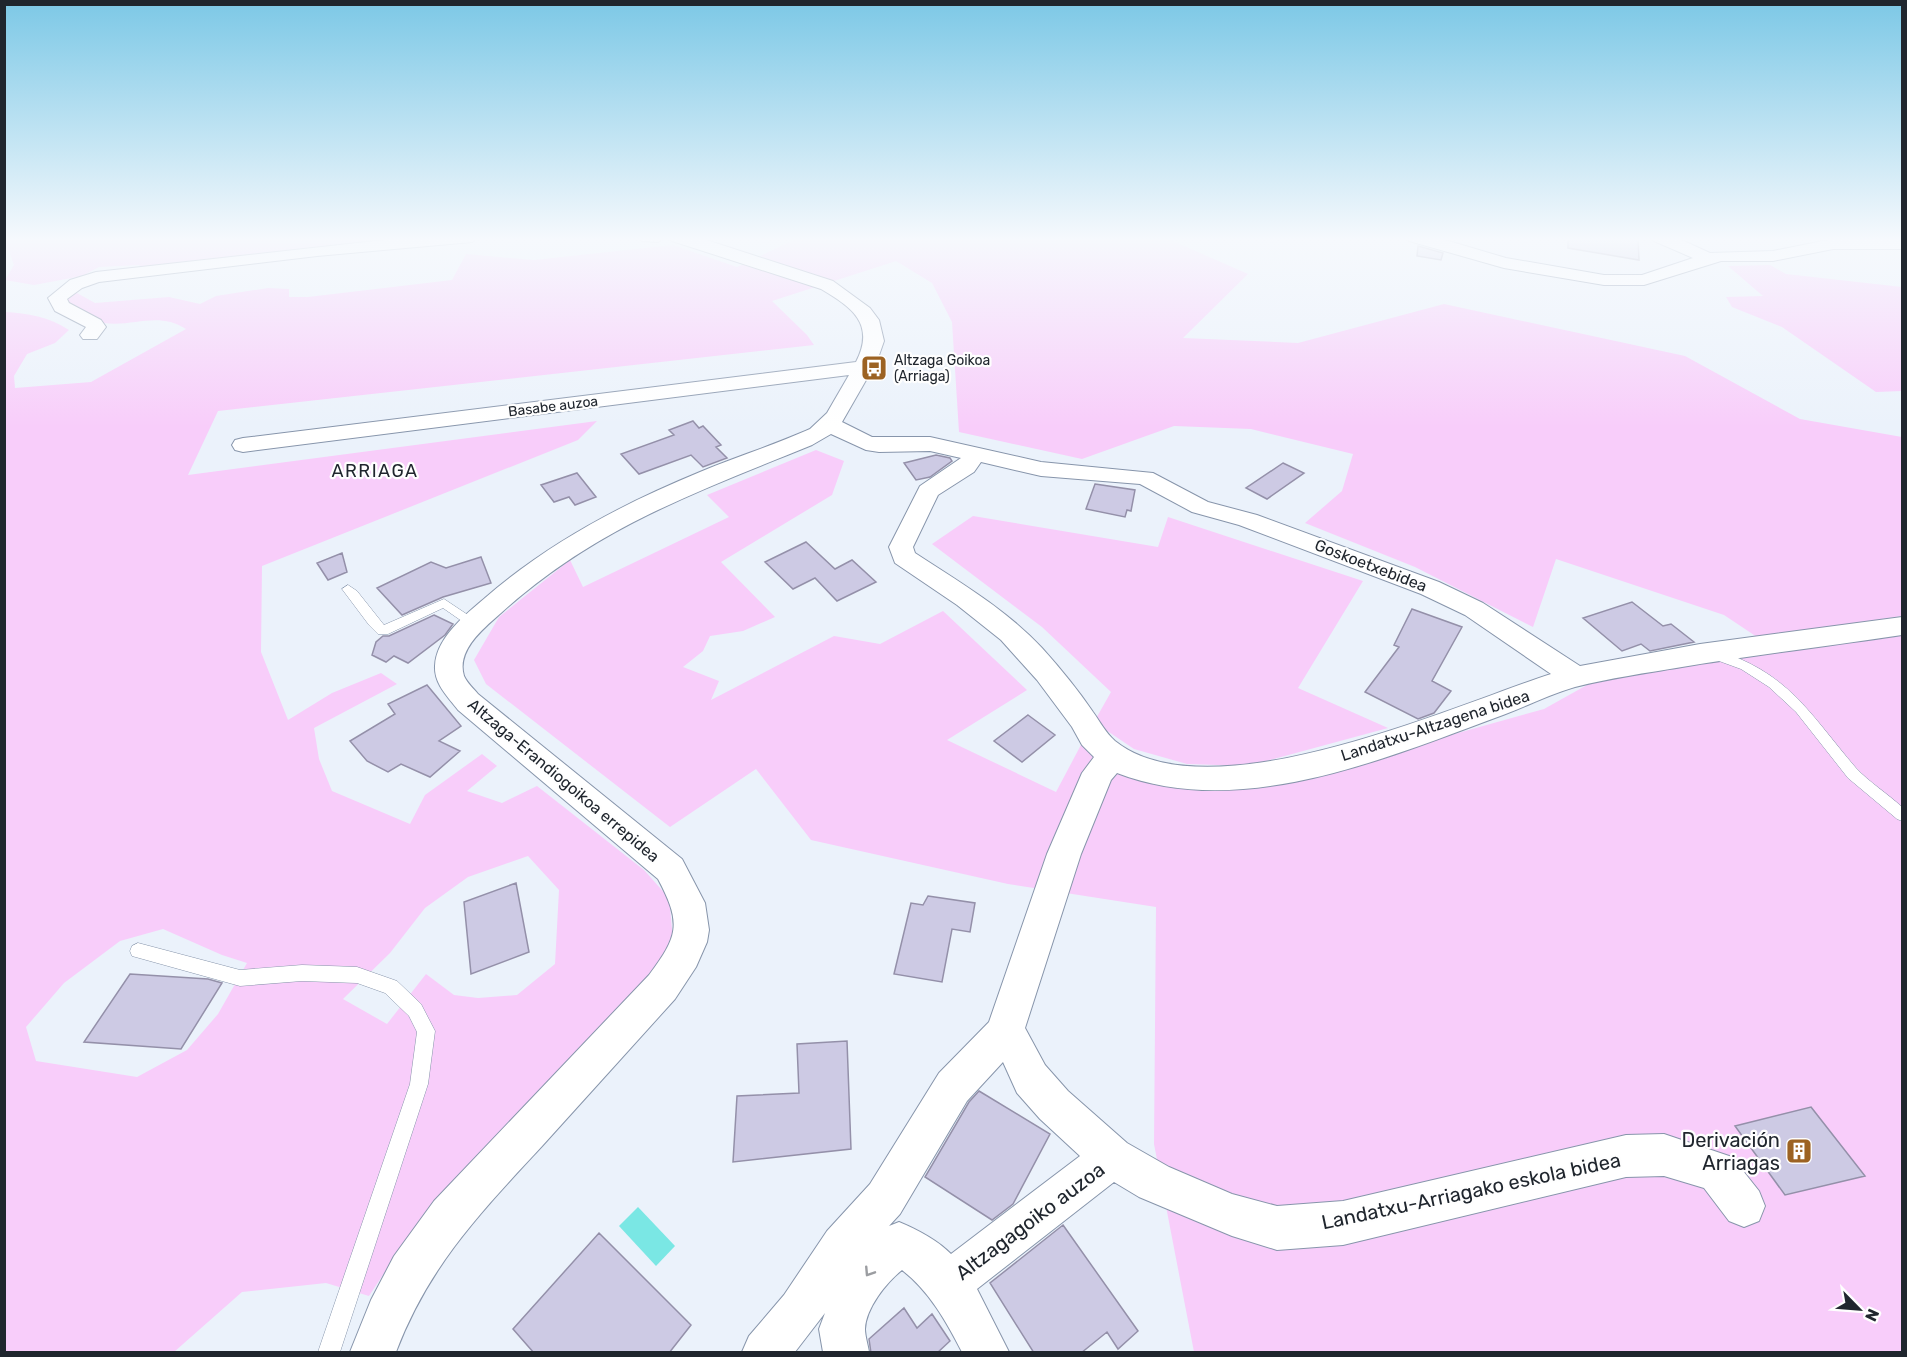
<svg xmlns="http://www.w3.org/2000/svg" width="1907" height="1357" font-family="Rubik,sans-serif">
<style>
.green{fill:#f8cdfa;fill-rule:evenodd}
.water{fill:#7ae7e4}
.building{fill:#cdcae4;stroke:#9490a9;stroke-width:1.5}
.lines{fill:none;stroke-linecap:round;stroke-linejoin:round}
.lane-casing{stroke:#8795ab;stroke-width:1}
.street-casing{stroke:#8795ab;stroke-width:2}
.lane{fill:#fff;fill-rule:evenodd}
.street{fill:#fff;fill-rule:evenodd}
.oneway{stroke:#9b9da1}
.labels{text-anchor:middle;stroke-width:4.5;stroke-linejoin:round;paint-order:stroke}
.far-poi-label{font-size:14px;fill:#20262e;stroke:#fefefe;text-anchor:start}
.far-street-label{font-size:14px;fill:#20262e;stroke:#fefefe}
.street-label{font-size:16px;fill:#20262e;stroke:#fefefe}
.neighbourhood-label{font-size:18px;letter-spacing:1.5px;fill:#20262e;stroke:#fefefe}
.near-poi-label{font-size:20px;fill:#20262e;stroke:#fefefe;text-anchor:end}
.near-street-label{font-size:20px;fill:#20262e;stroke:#fefefe}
</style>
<rect width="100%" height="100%" fill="#ebf2fb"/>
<!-- green -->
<path class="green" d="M 4,237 L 385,237 L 372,239 L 355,245 L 143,270 L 139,265 L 99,267 L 82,276 L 34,285 L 5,280 L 14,265 L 9,251 L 5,248 Z
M 800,237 L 1164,237 L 1248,274 L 1183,338 L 1298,343 L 1444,304 L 1685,356 L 1800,419 L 1902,437 L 1902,616 L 1757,637 L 1724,615 L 1556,559 L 1533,627 L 1415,567 L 1305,523 L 1342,491 L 1353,454 L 1251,429 L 1174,426 L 1082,459 L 959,432 L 952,322 L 932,283 L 896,261 L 772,301 L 807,335 L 814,345 L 218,411 L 188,475 L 597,421 L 578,440 L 262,566 L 261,652 L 288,720 L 332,693 L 381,673 L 397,684 L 314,728 L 319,759 L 332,791 L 410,824 L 425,795 L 482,754 L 497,766 L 467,791 L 502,803 L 537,786 L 644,870 L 669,898 L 673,939 L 644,984 L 462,1173 L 410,1234 L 369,1296 L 326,1283 L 242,1292 L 174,1352 L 5,1352 L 4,312 C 28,313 49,317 69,330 L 55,343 L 27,354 L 14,376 L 15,388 L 91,382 L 186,329 C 158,311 134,327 104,323 C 92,321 79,314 68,310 L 63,299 L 77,293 L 95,303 L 169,297 L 200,304 L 216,296 L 268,288 L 289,289 L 289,297 L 308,297 L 452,280 L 466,254 L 534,260 L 673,245 L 737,267 ZM 528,856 L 559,890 L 555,964 L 517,995 L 478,998 L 454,995 L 426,974 L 387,1024 L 343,999 L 390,953 L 425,908 L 468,877 ZM 163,929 L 222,955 L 247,963 L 218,1014 L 187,1050 L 137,1077 L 36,1061 L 26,1027 L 64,983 L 120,941 Z
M 1770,265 L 1786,274 L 1902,287 L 1902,391 L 1876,392 L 1782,327 L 1732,307 L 1726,297 L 1763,296 L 1728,266 Z
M 816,450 L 844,461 L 832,495 L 721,562 L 775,617 L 743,631 L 710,636 L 703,651 L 683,667 L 719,681 L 711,700 L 834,636 L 880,644 L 943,611 L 1027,690 L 947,740 L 1056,792 L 1082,743 L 1118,772 L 1347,764 L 1544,709 L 1596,680 L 1902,634 L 1902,1352 L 1194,1352 L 1154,1144 L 1156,907 L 1008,884 L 811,840 L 756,769 L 670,827 L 486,684 L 474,660 L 499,617 L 570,560 L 583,587 L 729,517 L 707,495 Z
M 973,516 L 1158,547 L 1168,517 L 1363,581 L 1298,688 L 1388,728 L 1248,766 L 1187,764 L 1134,749 L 1094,722 L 1111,692 L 1042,627 L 932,544 Z"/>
<!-- water -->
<path class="water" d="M 638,1207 L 675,1246 L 656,1266 L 619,1226 Z"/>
<!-- building -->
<path class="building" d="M 1568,237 L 1638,237 L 1639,260 L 1568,248 Z
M 1418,246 L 1443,253 L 1441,260 L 1417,256 Z
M 693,421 L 699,428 L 703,426 L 721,445 L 716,447 L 727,458 L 703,467 L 691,455 L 639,474 L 621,454 L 674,435 L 669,430 Z
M 936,455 L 950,458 L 952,461 L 930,477 L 916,480 L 904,463 Z
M 1283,463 L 1304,473 L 1267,499 L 1246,488 Z
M 577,473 L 596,497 L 575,505 L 569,497 L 554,502 L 541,485 Z
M 1095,484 L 1135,490 L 1131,511 L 1127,510 L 1125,517 L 1086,509 Z
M 806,542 L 835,569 L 852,560 L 876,582 L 837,601 L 815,578 L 793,589 L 765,562 Z
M 342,553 L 347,572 L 328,580 L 317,563 Z
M 481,557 L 491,583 L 443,597 L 402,615 L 377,588 L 431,562 L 446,568 Z
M 1632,602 L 1663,626 L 1671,624 L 1694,642 L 1650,651 L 1641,644 L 1622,651 L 1583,618 Z
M 1412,609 L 1462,627 L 1432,681 L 1451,691 L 1434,713 L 1418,719 L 1365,692 L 1399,647 L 1394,645 Z
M 434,615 L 453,624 L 445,635 L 408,663 L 394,656 L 386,662 L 372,655 L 376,642 L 383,636 L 389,636 Z
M 427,685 L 461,726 L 439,741 L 460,751 L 430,777 L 401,764 L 388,772 L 367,761 L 350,741 L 395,714 L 388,704 Z
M 1028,715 L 1055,735 L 1022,762 L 994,741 Z
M 516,883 L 529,952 L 471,974 L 464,902 Z
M 928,896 L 975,903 L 970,932 L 952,929 L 942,982 L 894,974 L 911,903 L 923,905 Z
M 130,974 L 208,979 L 222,983 L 181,1049 L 84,1042 Z
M 847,1041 L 851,1149 L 733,1162 L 737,1096 L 799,1093 L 797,1044 Z
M 979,1091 L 1050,1134 L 1013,1204 L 992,1220 L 925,1177 L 969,1102 Z
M 1811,1107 L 1865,1176 L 1785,1195 L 1735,1126 Z
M 1063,1225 L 1138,1331 L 1118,1349 L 1107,1332 L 1081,1353 L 1034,1353 L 990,1283 Z
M 599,1233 L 691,1325 L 669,1353 L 534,1353 L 513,1329 Z
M 904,1308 L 917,1328 L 932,1314 L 950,1341 L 937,1353 L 871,1353 L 869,1339 Z"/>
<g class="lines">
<defs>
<path id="lane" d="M 348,585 L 357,591 L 384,625 L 444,599 L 480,623 L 479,626 L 469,626 L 443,608 L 388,634 L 378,634 L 369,625 L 342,589 Z
M 1713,649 C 1789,672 1808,712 1856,768 C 1869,782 1888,794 1902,807 L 1902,821 L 1897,819 L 1848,778 L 1796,712 L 1769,687 L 1741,669 L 1708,657 L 1706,654 Z
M 138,943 L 240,970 L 302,965 L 357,967 L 397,981 L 421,1004 L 435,1031 L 428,1084 L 340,1352 L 318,1352 L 410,1084 L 417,1032 L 409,1016 L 385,993 L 357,983 L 302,981 L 240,986 L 132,956 L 130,951 L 132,946 Z"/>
<path id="street" d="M 411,237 L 480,237 L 472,242 L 317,256 L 99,282 L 82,288 L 67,299 L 69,303 L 101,320 L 106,327 L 97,339 L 83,339 L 80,335 L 86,327 L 55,311 L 48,298 L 70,280 L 96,272 Z
M 640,237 L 666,237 L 658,242 L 642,241 Z
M 670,237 L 697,237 L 833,281 L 870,308 L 879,320 L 884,341 L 877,361 L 842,422 L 872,437 L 930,437 L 1041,462 L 1153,473 L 1208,502 L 1257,515 L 1439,582 L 1483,603 L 1580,666 L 1700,644 L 1902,617 L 1902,635 C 1829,646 1755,655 1682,667 C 1646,673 1610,678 1575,687 C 1550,694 1527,706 1503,715 C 1386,758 1241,821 1117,773 L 1111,780 L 1081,854 L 1025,1028 L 1045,1065 L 1068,1091 L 1127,1143 L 1169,1167 L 1232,1194 L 1277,1206 L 1343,1201 L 1626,1135 L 1664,1134 L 1732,1157 L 1759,1191 L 1765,1206 L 1759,1221 L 1744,1227 L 1729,1221 L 1704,1188 L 1664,1176 L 1626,1177 L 1343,1245 L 1277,1250 L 1232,1236 L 1139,1197 L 1114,1182 L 977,1289 L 1009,1352 L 962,1352 C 946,1321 930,1292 902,1270 C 886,1283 866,1308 865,1329 C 865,1336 868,1345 869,1352 L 823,1352 L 819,1329 L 825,1313 L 795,1352 L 742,1352 L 749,1336 L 784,1295 L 827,1231 L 870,1184 L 939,1073 L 989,1022 L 1047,854 L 1082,773 L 1094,757 L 1082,745 L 1072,727 L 1037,680 L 1001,640 L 957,605 L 895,563 L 889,547 L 920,486 L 961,458 L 930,451 L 879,452 L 866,450 L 831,434 L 812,445 C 697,492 596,527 501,613 C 484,628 456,650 464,676 C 467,683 474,689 478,694 L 682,859 L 705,903 L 709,930 L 707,942 L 696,967 L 675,999 C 631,1048 587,1096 543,1145 C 481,1212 429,1265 396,1352 L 350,1352 L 371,1300 L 394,1256 L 434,1201 L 649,975 C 678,936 682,924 658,879 L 458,710 C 448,697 434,684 435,666 C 436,638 465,615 485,598 C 548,543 622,504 700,472 C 736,457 774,445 810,429 L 827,413 L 849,375 L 243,452 L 235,450 L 232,445 L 235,440 L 243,438 L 856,362 C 876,323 851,307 821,289 L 672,241 ZM 981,462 L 1041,476 L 1140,484 L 1192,512 L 1239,525 L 1421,594 L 1465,615 L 1551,674 C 1450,707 1209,816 1115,741 C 1105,732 1101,723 1093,712 C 1078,690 1060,668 1042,648 C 1006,609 959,582 915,553 L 913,547 L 938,495 L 974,472 ZM 1003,1062 L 1017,1093 L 1040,1119 L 1080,1156 L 951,1254 C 936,1239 918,1230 899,1222 L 889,1226 L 900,1214 L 967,1101 Z
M 1407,237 L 1435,237 L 1506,258 L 1604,275 L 1642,275 L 1693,258 L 1654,241 L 1652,237 L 1675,237 L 1710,253 L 1773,251 L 1833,239 L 1902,239 L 1902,249 L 1833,249 L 1773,261 L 1721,261 L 1644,285 L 1604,285 L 1504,268 L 1409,241 Z"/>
</defs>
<!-- lane casing -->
<use href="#lane" class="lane-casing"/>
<!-- street casing -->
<use href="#street" class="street-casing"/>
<!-- lane -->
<use href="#lane" class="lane"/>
<!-- street -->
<use href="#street" class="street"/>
</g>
<!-- one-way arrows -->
<defs><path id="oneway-chevron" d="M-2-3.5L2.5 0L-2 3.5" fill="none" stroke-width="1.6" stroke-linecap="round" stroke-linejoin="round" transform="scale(1.5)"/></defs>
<use class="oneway" href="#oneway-chevron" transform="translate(869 1272) rotate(123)"/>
<!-- sky -->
<linearGradient id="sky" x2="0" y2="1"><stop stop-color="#7cc8e6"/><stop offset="0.56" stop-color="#f6f9fd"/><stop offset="1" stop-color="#f6f9fd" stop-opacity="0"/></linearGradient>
<rect width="1907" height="427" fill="url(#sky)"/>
<!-- icons -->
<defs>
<symbol id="bus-square" viewBox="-11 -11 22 22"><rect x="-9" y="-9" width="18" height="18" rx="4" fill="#9c6222" stroke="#fefefe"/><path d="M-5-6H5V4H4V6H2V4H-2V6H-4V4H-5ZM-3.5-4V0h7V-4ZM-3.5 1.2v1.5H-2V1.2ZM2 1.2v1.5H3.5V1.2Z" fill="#fff"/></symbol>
<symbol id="building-square" viewBox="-11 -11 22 22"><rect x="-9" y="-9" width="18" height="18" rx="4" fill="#9c6222" stroke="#fefefe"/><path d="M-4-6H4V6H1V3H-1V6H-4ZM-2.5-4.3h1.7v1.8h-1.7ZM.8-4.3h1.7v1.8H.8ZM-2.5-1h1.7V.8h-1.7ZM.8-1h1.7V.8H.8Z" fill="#fff"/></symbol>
</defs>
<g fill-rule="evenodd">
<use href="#bus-square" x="859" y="353" width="30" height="30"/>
<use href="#building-square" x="1784" y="1136" width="30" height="30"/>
</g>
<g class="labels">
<!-- far-poi labels -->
<g class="far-poi-label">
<text x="894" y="365">Altzaga Goikoa<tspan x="894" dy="16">(Arriaga)</tspan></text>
</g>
<!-- far-street labels -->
<g class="far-street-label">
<text transform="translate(553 406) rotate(-7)" y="5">Basabe auzoa</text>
</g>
<!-- street labels -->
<g class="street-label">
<text transform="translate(1371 565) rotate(21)" y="6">Goskoetxebidea</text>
<text transform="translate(1435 725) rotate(-18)" y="6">Landatxu-Altzagena bidea</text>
<text transform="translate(564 780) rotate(40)" y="6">Altzaga-Erandiogoikoa errepidea</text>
</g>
<!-- neighbourhood labels -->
<g class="neighbourhood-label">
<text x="375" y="477">ARRIAGA</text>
</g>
<!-- near-poi labels -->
<g class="near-poi-label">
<text x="1780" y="1147">Derivación<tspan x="1780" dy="23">Arriagas</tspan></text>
</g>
<!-- near-street labels -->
<g class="near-street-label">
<text transform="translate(1471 1191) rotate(-12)" y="7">Landatxu-Arriagako eskola bidea</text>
<text transform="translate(1030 1221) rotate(-37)" y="7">Altzagagoiko auzoa</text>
</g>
</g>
<!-- border -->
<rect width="1907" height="1357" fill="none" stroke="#20262e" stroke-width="12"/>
<!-- north arrow -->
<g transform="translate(1859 1309) rotate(115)" stroke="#fefefe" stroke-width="4.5" paint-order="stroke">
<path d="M0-4.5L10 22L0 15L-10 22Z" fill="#20262e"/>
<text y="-9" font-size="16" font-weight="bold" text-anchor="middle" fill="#20262e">N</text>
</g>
</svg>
